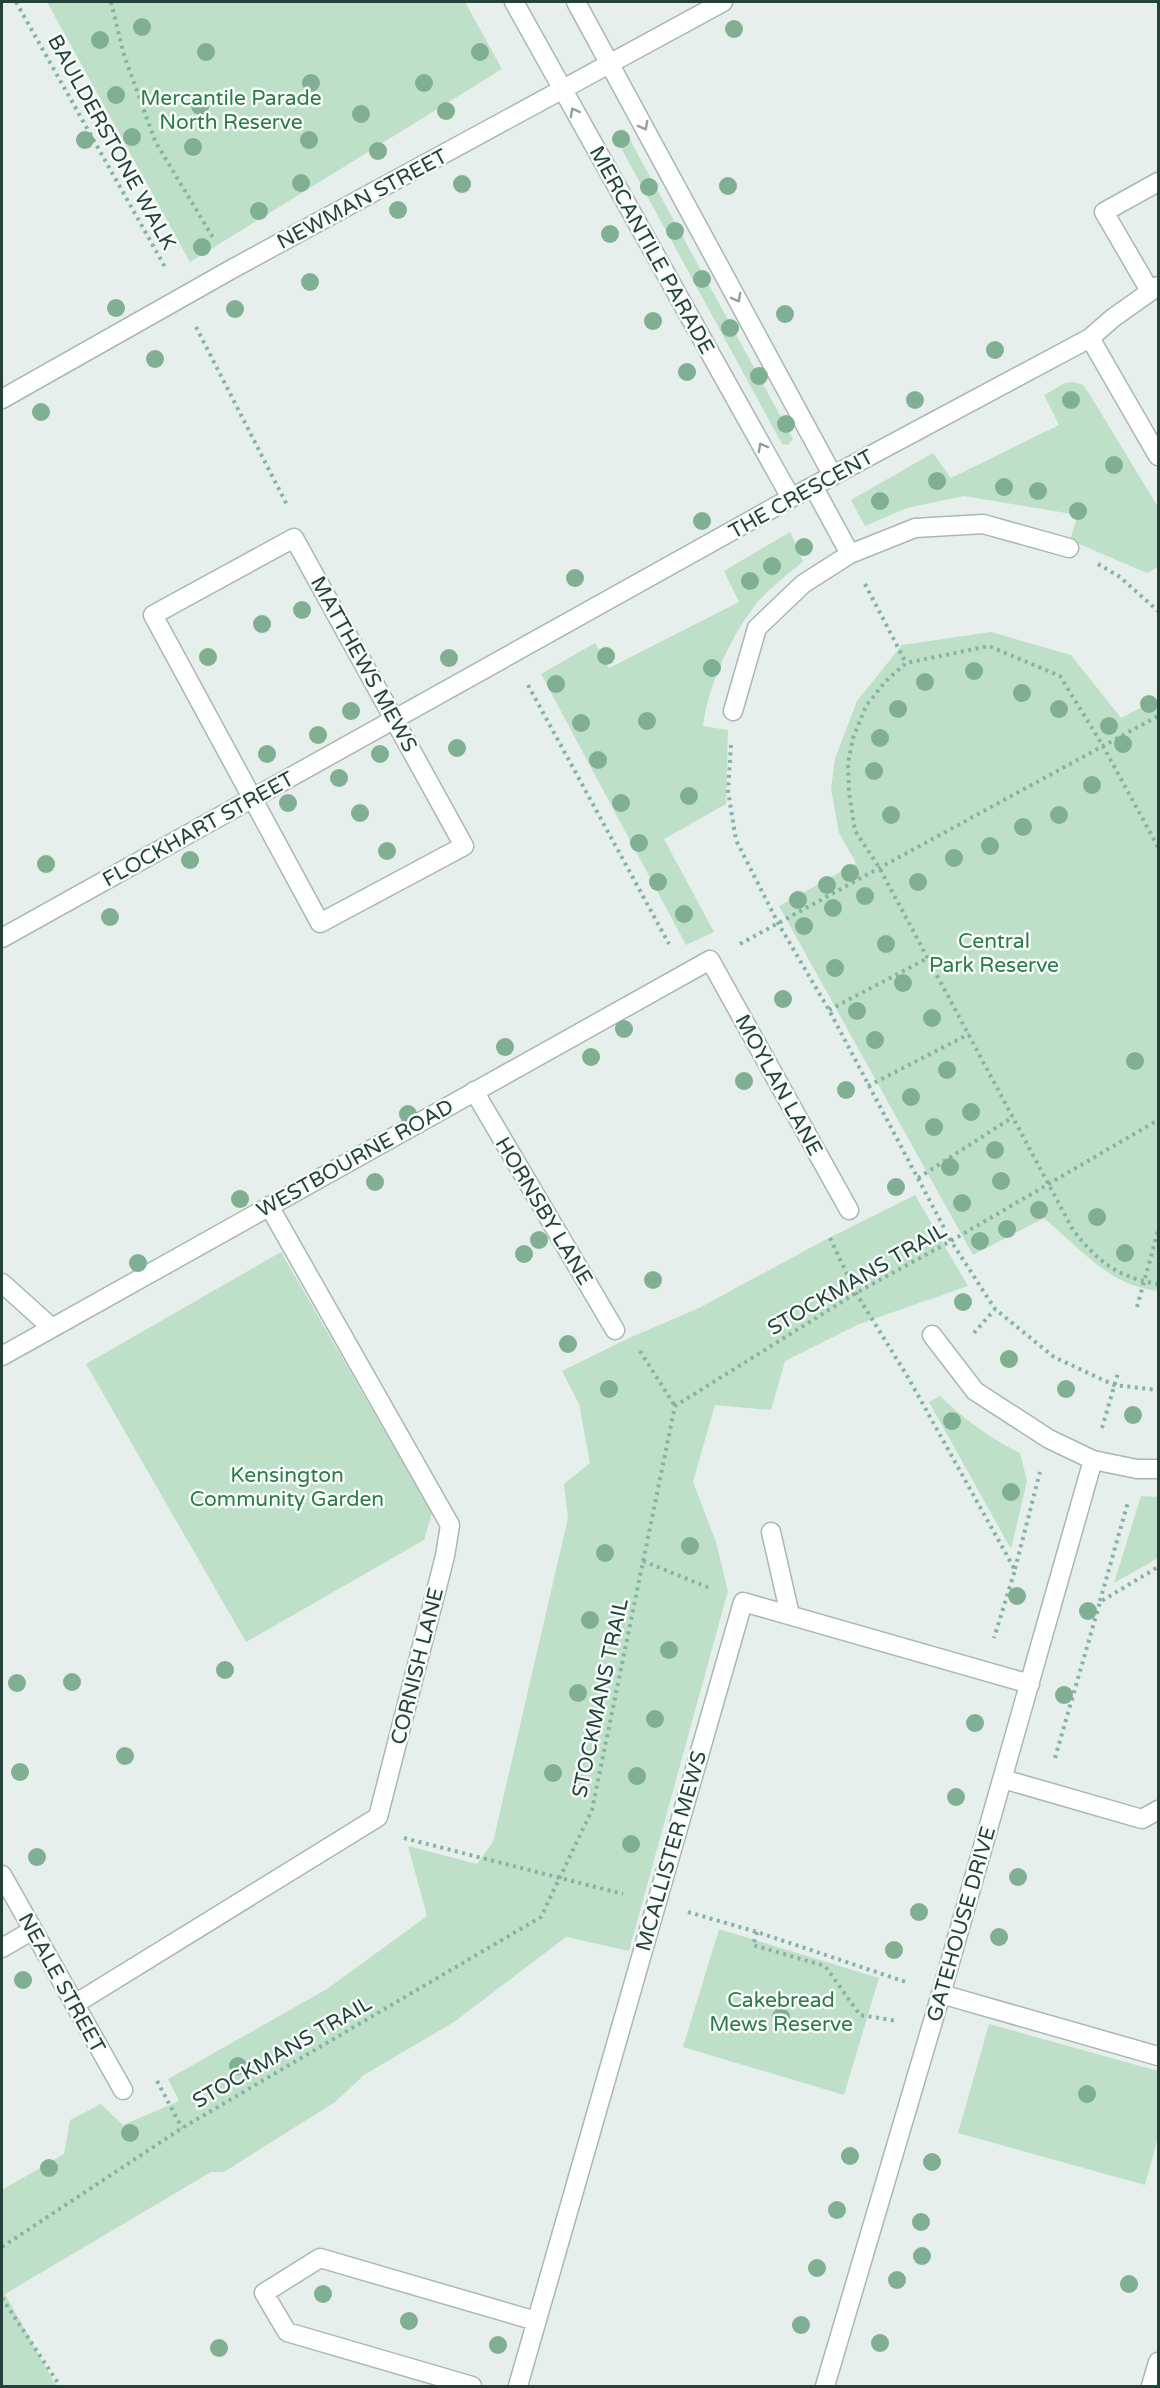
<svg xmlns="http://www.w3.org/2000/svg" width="1160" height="2388" font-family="'Varela Round',sans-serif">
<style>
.green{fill:#bfe0c8}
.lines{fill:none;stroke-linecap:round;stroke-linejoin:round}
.minor-casing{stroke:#a8b8b2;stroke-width:21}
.path{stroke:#86b3a5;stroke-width:4;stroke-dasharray:3 4.5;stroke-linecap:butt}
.minor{stroke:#fff;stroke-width:18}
.tree{fill:#80af93}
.oneway{stroke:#92a09c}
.labels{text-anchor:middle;stroke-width:5;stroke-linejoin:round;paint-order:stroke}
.park-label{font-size:21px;fill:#2d7a4b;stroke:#f7fbf9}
.street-label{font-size:21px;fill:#24423a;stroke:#f7fbf9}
</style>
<rect width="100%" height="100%" fill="#e6efeb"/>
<!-- green -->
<path class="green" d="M 47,2 L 465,2 L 502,69 L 190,262 Z
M 624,129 L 793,439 L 788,445 L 782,444 L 614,135 Z
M 1074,382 L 1083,385 L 1090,395 L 1158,507 L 1158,567 L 1147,573 L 1070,540 L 1078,515 L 964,496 L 907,508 L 865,526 L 851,500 L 933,453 L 951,478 L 1059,425 L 1044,395 L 1065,383 Z
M 790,532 L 803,561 C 787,576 766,590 753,608 C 728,642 709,684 703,726 L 728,730 L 726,804 L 664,839 L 714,932 L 686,945 L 541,674 L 595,643 L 609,668 L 739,602 L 724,571 Z
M 991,632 L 1071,655 L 1121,718 L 1158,699 L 1158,1291 C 1109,1286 1080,1248 1044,1218 L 973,1255 L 779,906 L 856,863 L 839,833 L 831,789 L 835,759 L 857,701 L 902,645 Z
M 915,1195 L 968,1286 L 859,1324 L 785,1361 L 771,1410 L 715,1405 L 693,1482 L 716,1542 L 728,1591 L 629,1951 L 566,1937 L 454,2022 L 364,2075 L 335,2102 L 224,2172 L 211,2172 L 5,2294 L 56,2386 L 2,2386 L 2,2190 L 64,2154 L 70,2120 L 101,2104 L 123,2125 L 179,2101 L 168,2079 L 327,1989 L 427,1916 L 408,1846 L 477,1864 L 493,1842 L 568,1518 L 564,1484 L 590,1463 L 579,1404 L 562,1371 L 627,1339 L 699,1308 L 821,1242 Z
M 281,1252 L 432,1513 L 424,1540 L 246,1642 L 86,1364 Z
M 940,1396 C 964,1419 990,1438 1020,1453 L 1027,1481 L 1011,1549 L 929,1402 Z
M 1141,1496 L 1158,1497 L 1158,1558 L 1114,1583 Z
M 719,1929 L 879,1978 L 844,2095 L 683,2047 Z
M 989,2024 L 1158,2071 L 1158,2137 L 1145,2185 L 958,2133 Z"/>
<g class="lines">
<defs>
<path id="minor" d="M 514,2 L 791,498
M 576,2 L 833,476
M 1150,291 L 1104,212 L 1158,182
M 1090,338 L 1158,456
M 2,399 L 232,269 L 723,2
M 813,486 L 850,554
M 294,538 L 464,846 L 320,923 L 153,615 Z
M 733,711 L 757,628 L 803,584 L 850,554 L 915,528 L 983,524 L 1069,548
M 2,938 L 791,498 L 1090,338 L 1113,318 L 1158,286
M 474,1091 L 615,1330
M 2,1283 L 52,1328
M 932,1335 L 975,1391 L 1049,1439 L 1093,1460 L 1137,1469 L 1158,1469
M 2,1356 L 710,960 L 849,1210
M 771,1532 L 790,1615
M 1003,1779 L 1142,1819 L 1158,1810
M 2,1875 L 123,2090
M 2,1948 L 33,1930
M 941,1994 L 1158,2056
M 75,2004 L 378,1817 L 445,1556 L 450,1525 L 269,1206
M 472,2386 L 287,2332 L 264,2293 L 320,2258 L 536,2321
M 518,2386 L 743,1602 L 1030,1684
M 825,2386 L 941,1994 L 1093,1460
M 1151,2386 L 1158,2362"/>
</defs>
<!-- minor casing -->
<use href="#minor" class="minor-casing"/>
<!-- path -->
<path class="path" d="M 16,2 L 165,267
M 111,2 L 124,55 L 155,141 L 215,241
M 196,327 L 287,505
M 1098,564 L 1120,577 L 1158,611
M 865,584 L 906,663
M 528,685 L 669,944
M 731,745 L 728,791 L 736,840 L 778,923 L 829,1010 L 951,1241 L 995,1309 L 1054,1357 L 1114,1385 L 1158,1390
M 1158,847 L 1103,746 L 1060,676 L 989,646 L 906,663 L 885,682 L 866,706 L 853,738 L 848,763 L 849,792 L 855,831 L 879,867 L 1073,1230 C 1098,1262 1117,1277 1158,1284
M 740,944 L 1158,716
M 829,1010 L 928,958
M 868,1086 L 969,1034
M 918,1178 L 1013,1117
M 830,1238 L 856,1293 L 909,1379 L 1015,1570 L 994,1638
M 1137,1307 L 1158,1231
M 974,1333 L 995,1309
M 640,1351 L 675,1406
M 1102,1428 L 1118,1373
M 643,1561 L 712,1589
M 1015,1569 L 1040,1472
M 1100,1601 L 1128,1502
M 1055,1758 L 1100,1602 L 1158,1567
M 404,1838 L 623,1894
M 688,1912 L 757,1932 L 909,1983
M 757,1932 L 753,1945 L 825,1966 L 860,2015 L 897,2021
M 157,2081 L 182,2128
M 2,2247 L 182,2128 L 541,1917 L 592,1810 L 675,1406 L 856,1293 L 951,1241 L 1158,1120
M 2,2298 L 60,2386"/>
<!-- minor -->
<use href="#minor" class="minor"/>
</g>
<!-- trees -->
<g class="tree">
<circle cx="142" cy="27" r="9"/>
<circle cx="734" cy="29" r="9"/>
<circle cx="100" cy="40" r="9"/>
<circle cx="206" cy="52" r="9"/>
<circle cx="480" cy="52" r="9"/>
<circle cx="311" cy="83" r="9"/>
<circle cx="424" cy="83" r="9"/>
<circle cx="116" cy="95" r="9"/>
<circle cx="200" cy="106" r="9"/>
<circle cx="446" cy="111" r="9"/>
<circle cx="361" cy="114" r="9"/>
<circle cx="132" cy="137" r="9"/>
<circle cx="621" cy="139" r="9"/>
<circle cx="85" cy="140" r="9"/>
<circle cx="309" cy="140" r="9"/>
<circle cx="193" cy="147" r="9"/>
<circle cx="378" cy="151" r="9"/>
<circle cx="301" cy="183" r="9"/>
<circle cx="462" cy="184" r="9"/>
<circle cx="728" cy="186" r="9"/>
<circle cx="649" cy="187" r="9"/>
<circle cx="398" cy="210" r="9"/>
<circle cx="259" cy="211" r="9"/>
<circle cx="675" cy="231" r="9"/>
<circle cx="610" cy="234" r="9"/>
<circle cx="202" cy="247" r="9"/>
<circle cx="702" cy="279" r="9"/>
<circle cx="310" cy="282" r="9"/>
<circle cx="116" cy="308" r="9"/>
<circle cx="235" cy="309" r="9"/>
<circle cx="785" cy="314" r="9"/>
<circle cx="653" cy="321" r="9"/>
<circle cx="730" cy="328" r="9"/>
<circle cx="995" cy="350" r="9"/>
<circle cx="155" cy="359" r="9"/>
<circle cx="687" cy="372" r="9"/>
<circle cx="759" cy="376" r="9"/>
<circle cx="915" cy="400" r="9"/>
<circle cx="1071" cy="400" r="9"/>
<circle cx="41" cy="412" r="9"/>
<circle cx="786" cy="424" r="9"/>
<circle cx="1114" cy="465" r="9"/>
<circle cx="937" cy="481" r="9"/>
<circle cx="1004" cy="487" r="9"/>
<circle cx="1038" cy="491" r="9"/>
<circle cx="880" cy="501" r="9"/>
<circle cx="1078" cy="511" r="9"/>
<circle cx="702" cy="521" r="9"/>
<circle cx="804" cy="547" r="9"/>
<circle cx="772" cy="566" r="9"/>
<circle cx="575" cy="578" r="9"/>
<circle cx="750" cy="581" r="9"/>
<circle cx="302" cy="610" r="9"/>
<circle cx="262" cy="624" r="9"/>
<circle cx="606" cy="656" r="9"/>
<circle cx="208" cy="657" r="9"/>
<circle cx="449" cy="658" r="9"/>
<circle cx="712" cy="668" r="9"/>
<circle cx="974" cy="671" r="9"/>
<circle cx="925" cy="682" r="9"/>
<circle cx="556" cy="684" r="9"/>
<circle cx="1022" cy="693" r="9"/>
<circle cx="1149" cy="704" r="9"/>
<circle cx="898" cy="709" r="9"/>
<circle cx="1059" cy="709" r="9"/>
<circle cx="351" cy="711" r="9"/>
<circle cx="647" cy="721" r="9"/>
<circle cx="581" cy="723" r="9"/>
<circle cx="1109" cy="726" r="9"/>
<circle cx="318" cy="735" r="9"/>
<circle cx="880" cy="738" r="9"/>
<circle cx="1123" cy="744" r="9"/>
<circle cx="457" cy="748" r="9"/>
<circle cx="267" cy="754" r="9"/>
<circle cx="380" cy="754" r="9"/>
<circle cx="598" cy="760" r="9"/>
<circle cx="874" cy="771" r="9"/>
<circle cx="339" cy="778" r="9"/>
<circle cx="1092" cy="785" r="9"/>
<circle cx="689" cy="796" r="9"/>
<circle cx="288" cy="803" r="9"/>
<circle cx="621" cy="803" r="9"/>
<circle cx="360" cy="813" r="9"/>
<circle cx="891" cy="815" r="9"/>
<circle cx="1059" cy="815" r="9"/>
<circle cx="1023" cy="827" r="9"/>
<circle cx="639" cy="843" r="9"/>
<circle cx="990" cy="846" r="9"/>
<circle cx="387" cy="851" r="9"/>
<circle cx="954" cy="858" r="9"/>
<circle cx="190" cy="860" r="9"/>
<circle cx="46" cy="864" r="9"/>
<circle cx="850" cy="873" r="9"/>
<circle cx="658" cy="882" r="9"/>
<circle cx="918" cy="882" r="9"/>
<circle cx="827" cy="885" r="9"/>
<circle cx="865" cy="896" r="9"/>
<circle cx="798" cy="900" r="9"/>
<circle cx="833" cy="908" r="9"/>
<circle cx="684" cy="914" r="9"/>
<circle cx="110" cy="917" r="9"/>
<circle cx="804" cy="926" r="9"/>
<circle cx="886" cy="944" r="9"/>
<circle cx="835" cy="968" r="9"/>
<circle cx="903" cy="983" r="9"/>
<circle cx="783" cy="999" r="9"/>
<circle cx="857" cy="1011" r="9"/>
<circle cx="932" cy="1018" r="9"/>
<circle cx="624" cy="1029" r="9"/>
<circle cx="875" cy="1040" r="9"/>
<circle cx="505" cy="1047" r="9"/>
<circle cx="591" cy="1057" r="9"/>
<circle cx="1135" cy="1061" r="9"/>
<circle cx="947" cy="1070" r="9"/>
<circle cx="744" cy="1081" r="9"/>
<circle cx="846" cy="1090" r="9"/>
<circle cx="911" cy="1097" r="9"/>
<circle cx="971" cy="1112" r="9"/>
<circle cx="408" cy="1114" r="9"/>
<circle cx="934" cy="1127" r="9"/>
<circle cx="995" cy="1150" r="9"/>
<circle cx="950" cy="1167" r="9"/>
<circle cx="1001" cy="1181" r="9"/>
<circle cx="375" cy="1182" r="9"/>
<circle cx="896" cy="1187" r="9"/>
<circle cx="240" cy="1199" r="9"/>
<circle cx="962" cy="1203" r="9"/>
<circle cx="1039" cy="1210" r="9"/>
<circle cx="1097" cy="1217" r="9"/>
<circle cx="1007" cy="1229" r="9"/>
<circle cx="539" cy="1240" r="9"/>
<circle cx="980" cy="1241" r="9"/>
<circle cx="1125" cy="1253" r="9"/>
<circle cx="524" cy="1254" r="9"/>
<circle cx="138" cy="1263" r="9"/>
<circle cx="653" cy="1280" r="9"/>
<circle cx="963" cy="1302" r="9"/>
<circle cx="568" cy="1344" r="9"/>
<circle cx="1009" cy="1359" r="9"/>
<circle cx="609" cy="1389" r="9"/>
<circle cx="1066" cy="1389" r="9"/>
<circle cx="1133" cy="1415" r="9"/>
<circle cx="952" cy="1421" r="9"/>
<circle cx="1011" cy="1492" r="9"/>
<circle cx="690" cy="1546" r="9"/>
<circle cx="605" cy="1553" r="9"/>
<circle cx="1017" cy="1596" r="9"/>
<circle cx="1088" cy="1611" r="9"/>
<circle cx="590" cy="1620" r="9"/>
<circle cx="669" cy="1650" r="9"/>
<circle cx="225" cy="1670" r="9"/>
<circle cx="72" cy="1682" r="9"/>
<circle cx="17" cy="1683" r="9"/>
<circle cx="578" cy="1693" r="9"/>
<circle cx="1064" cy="1695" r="9"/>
<circle cx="655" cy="1719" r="9"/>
<circle cx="975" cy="1723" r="9"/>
<circle cx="125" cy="1756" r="9"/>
<circle cx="20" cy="1772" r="9"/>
<circle cx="553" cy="1773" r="9"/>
<circle cx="637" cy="1776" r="9"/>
<circle cx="956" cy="1797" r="9"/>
<circle cx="631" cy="1844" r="9"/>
<circle cx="37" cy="1857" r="9"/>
<circle cx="1018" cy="1877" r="9"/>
<circle cx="919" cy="1912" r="9"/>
<circle cx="999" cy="1937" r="9"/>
<circle cx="894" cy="1950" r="9"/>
<circle cx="23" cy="1980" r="9"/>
<circle cx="781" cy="2017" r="9"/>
<circle cx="238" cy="2066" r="9"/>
<circle cx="1087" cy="2094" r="9"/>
<circle cx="130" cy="2133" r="9"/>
<circle cx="850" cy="2156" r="9"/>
<circle cx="932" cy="2162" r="9"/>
<circle cx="49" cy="2168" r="9"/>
<circle cx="837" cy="2210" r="9"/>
<circle cx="921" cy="2222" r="9"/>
<circle cx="922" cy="2256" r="9"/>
<circle cx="817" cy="2268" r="9"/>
<circle cx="897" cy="2280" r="9"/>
<circle cx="1129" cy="2284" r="9"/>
<circle cx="323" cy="2294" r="9"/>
<circle cx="409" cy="2321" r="9"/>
<circle cx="801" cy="2325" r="9"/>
<circle cx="880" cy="2343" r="9"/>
<circle cx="498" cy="2345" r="9"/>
<circle cx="219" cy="2348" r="9"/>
</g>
<!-- one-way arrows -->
<defs><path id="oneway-chevron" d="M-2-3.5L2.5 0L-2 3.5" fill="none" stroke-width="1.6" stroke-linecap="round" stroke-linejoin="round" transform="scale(1.5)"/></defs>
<g class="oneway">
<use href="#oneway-chevron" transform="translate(574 112) rotate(-119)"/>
<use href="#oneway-chevron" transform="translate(644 126) rotate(62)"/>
<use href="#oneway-chevron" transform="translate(737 298) rotate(62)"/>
<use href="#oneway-chevron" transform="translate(762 447) rotate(-119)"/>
</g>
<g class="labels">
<!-- park labels -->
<g class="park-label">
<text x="231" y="105">Mercantile Parade<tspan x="231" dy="24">North Reserve</tspan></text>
<text x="994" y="948">Central<tspan x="994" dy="24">Park Reserve</tspan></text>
<text x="287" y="1482">Kensington<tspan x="287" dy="24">Community Garden</tspan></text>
<text x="781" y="2007">Cakebread<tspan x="781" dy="24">Mews Reserve</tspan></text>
</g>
<!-- street labels -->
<g class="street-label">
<text transform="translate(112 142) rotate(61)" y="7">BAULDERSTONE WALK</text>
<text transform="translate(362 199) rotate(-28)" y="7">NEWMAN STREET</text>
<text transform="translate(652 250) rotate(61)" y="7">MERCANTILE PARADE</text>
<text transform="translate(801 494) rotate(-29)" y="7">THE CRESCENT</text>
<text transform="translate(364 664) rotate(61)" y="7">MATTHEWS MEWS</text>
<text transform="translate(198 829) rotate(-29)" y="7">FLOCKHART STREET</text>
<text transform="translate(779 1085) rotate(61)" y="7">MOYLAN LANE</text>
<text transform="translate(355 1158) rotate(-29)" y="7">WESTBOURNE ROAD</text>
<text transform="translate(544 1211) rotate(59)" y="7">HORNSBY LANE</text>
<text transform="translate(857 1279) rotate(-30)" y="7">STOCKMANS TRAIL</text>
<text transform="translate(417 1666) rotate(-76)" y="7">CORNISH LANE</text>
<text transform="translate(600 1698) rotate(-78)" y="7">STOCKMANS TRAIL</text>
<text transform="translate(671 1851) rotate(-74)" y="7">MCALLISTER MEWS</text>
<text transform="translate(961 1924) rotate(-74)" y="7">GATEHOUSE DRIVE</text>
<text transform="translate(62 1983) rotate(61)" y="7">NEALE STREET</text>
<text transform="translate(282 2052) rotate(-30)" y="7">STOCKMANS TRAIL</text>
</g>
</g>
<!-- border -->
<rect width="1160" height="2388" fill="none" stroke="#24423a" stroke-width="6"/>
</svg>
